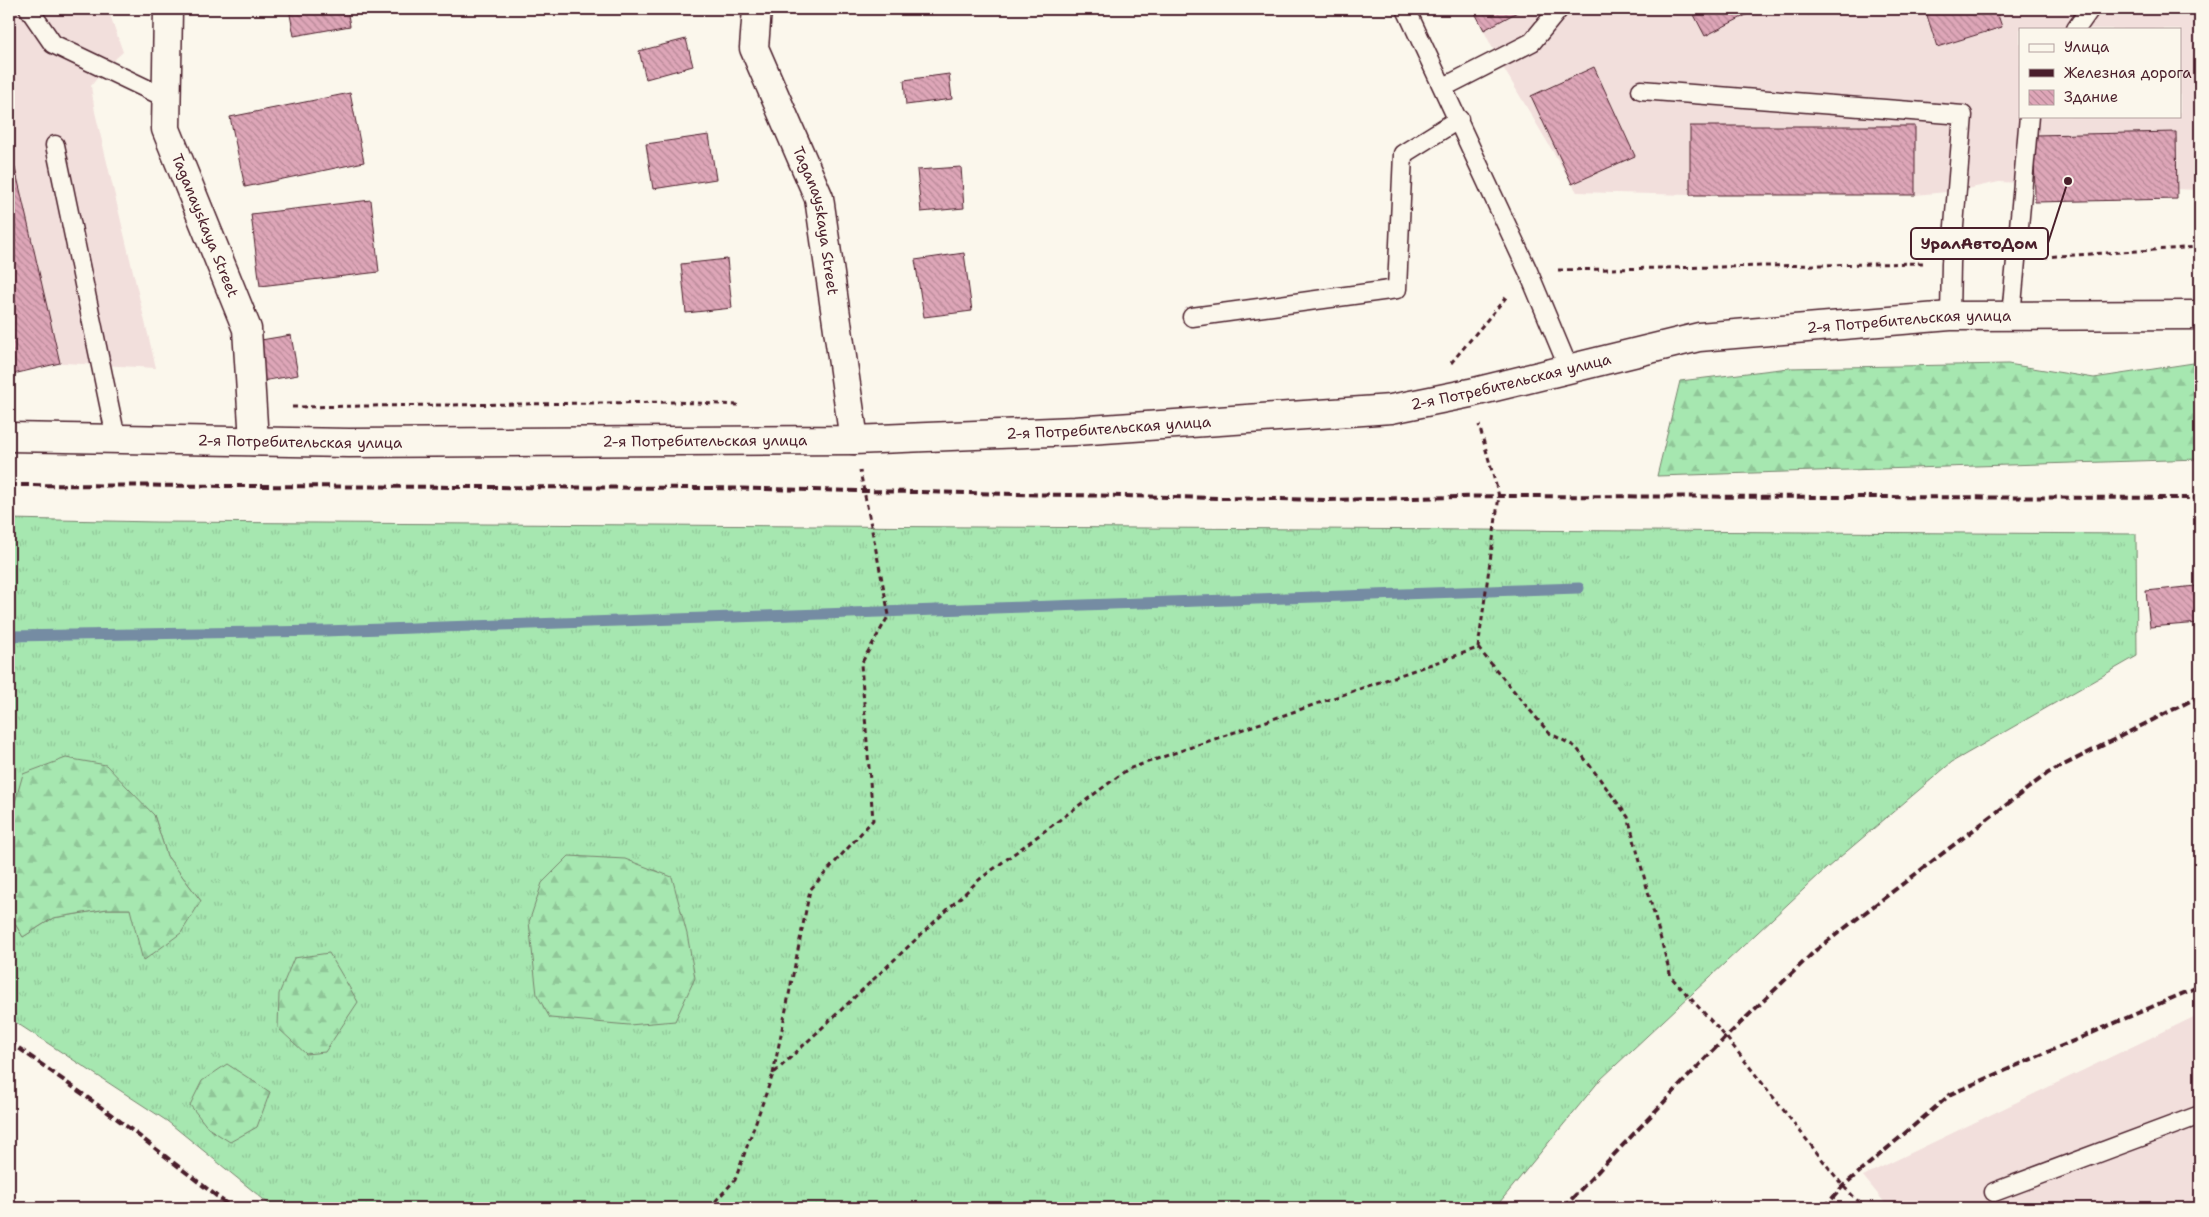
<svg xmlns="http://www.w3.org/2000/svg" width="2209" height="1217" font-family="'Shantell Sans',sans-serif">
<style>
.built{fill:#f2dfdc;fill-rule:evenodd}
.grass{fill:url(#grass-tufts);stroke:#78836e}
.forest{fill:url(#forest-firs);stroke:#78836e}
.lines{fill:none;stroke-linecap:round;stroke-linejoin:round}
.stream{stroke:#758ca3;stroke-width:11}
.building{fill:url(#building-back-hatch);stroke:#4a1f2b}
.service-casing{stroke:#4a1f2b;stroke-width:21}
.minor-casing{stroke:#4a1f2b;stroke-width:31}
.tertiary-casing{stroke:#4a1f2b;stroke-width:31}
.path{stroke:#4a1f2b;stroke-width:3;stroke-dasharray:5 4;stroke-linecap:butt}
.service{stroke:#fbf7ec;stroke-width:18}
.minor{stroke:#fbf7ec;stroke-width:28}
.tertiary{stroke:#fbf7ec;stroke-width:28}
.rail{stroke:#4a1f2b;stroke-width:4;stroke-dasharray:8 4;stroke-linecap:butt}
.labels{text-anchor:middle;stroke-width:4.5;stroke-linejoin:round;paint-order:stroke}
.street-label{font-size:15px;fill:#4a1f2b;stroke:#fbf7ec}
.leader{fill:none;stroke:#4a1f2b;stroke-width:2}
.callout-dot{fill:#4a1f2b;stroke:#fbf7ec;stroke-width:2}
.callout{fill:#fbf7ec;stroke:#4a1f2b;stroke-width:2}
.callout-label{font-size:16px;text-anchor:middle;font-weight:bold;fill:#4a1f2b}
</style>
<defs>
<pattern id="grass-tufts" width="24" height="20" patternUnits="userSpaceOnUse" patternTransform="scale(1.25)"><rect width="24" height="20" fill="#a6e7b0"/><path d="M3 7l-1-3M5 7V3M7 7l1-3M15 17l-1-3M17 17v-4M19 17l1-3" fill="none" stroke="#90c698"/></pattern>
<pattern id="forest-firs" width="22" height="20" patternUnits="userSpaceOnUse" patternTransform="scale(1.25)"><rect width="22" height="20" fill="#a6e7b0"/><path d="M5 1l3.5 6h-7zM16 11l3.5 6h-7z" fill="#90c698"/></pattern>
<pattern id="building-back-hatch" width="6" height="6" patternUnits="userSpaceOnUse" patternTransform="scale(1.25)"><rect width="6" height="6" fill="#dea6b8"/><path d="M-1 5l2 2M0 0l6 6M5-1l2 2" fill="none" stroke="#b68796"/></pattern>
</defs>
<rect width="100%" height="100%" fill="#fbf7ec"/>
<filter id="ink" filterUnits="userSpaceOnUse"><feTurbulence type="fractalNoise" baseFrequency=".02" numOctaves="2"/><feDisplacementMap in="SourceGraphic" scale="10" xChannelSelector="R" yChannelSelector="G"/><feConvolveMatrix kernelMatrix="1 2 1 2 8 2 1 2 1" color-interpolation-filters="sRGB"/></filter>
<g filter="url(#ink)">
<!-- built -->
<path class="built" d="M 9,9 L 108,9 L 123,52 L 105,68 L 91,86 L 95,112 L 156,368 L 9,360 Z
M 1473,9 L 2200,9 L 2200,190 L 1999,182 L 1957,191 L 1915,195 L 1690,195 L 1577,192 L 1498,59 ZM 2020,29 L 2180,29 L 2180,116 L 2020,116 Z
M 2200,1014 L 2200,1208 L 1889,1208 L 1863,1176 Z"/>
<!-- grass -->
<path class="grass" d="M 9,519 L 156,522 L 2136,534 L 2137,656 L 1952,762 L 1820,874 L 1600,1080 L 1495,1208 L 274,1208 L 167,1121 L 9,1018 L 9,914 L 23,937 L 53,918 L 107,909 L 130,909 L 201,901 L 167,856 L 154,815 L 12,815 L 9,823 Z"/>
<!-- forest -->
<path class="forest" d="M 2200,362 L 2200,459 L 1657,476 L 1680,381 L 1789,368 L 2008,364 L 2094,378 Z
M 66,758 L 106,765 L 154,815 L 167,856 L 201,901 L 181,933 L 143,961 L 130,909 L 107,909 L 53,918 L 23,937 L 9,914 L 9,823 L 23,774 Z
M 569,856 L 625,859 L 672,877 L 687,934 L 695,978 L 675,1021 L 629,1025 L 550,1018 L 537,995 L 529,922 L 542,883 Z
M 329,953 L 358,1002 L 325,1052 L 306,1054 L 278,1028 L 279,994 L 294,958 Z
M 227,1064 L 270,1092 L 257,1127 L 230,1142 L 208,1128 L 190,1105 L 202,1081 Z"/>
<g class="lines">
<!-- stream -->
<path class="stream" d="M 9,636 L 324,631 L 1579,588"/>
</g>
<!-- building -->
<path class="building" d="M 289,9 L 347,9 L 350,26 L 294,36 Z
M 1473,9 L 1523,9 L 1484,30 Z
M 1691,9 L 1758,9 L 1705,36 Z
M 1805,9 L 1819,9 L 1808,15 Z
M 1925,9 L 1996,9 L 2002,27 L 1937,47 Z
M 686,39 L 693,66 L 646,79 L 639,51 Z
M 1594,67 L 1635,156 L 1572,184 L 1531,96 Z
M 949,74 L 952,99 L 906,105 L 904,80 Z
M 350,93 L 364,162 L 245,187 L 230,117 Z
M 1690,126 L 1915,126 L 1915,195 L 1690,195 Z
M 2176,132 L 2177,199 L 2035,202 L 2034,135 Z
M 709,135 L 716,179 L 653,189 L 646,144 Z
M 9,142 L 60,363 L 9,375 Z
M 961,167 L 964,208 L 921,212 L 917,170 Z
M 371,200 L 379,272 L 260,286 L 251,214 Z
M 964,253 L 972,311 L 924,317 L 915,260 Z
M 727,259 L 732,308 L 686,313 L 681,264 Z
M 291,335 L 298,375 L 262,381 L 255,341 Z
M 2196,586 L 2200,623 L 2150,627 L 2146,591 Z"/>
<g class="lines">
<defs>
<path id="service" d="M 29,9 L 53,44 L 166,98
M 1406,9 L 1528,271 L 1569,369
M 2076,29 L 2090,9
M 1444,87 L 1532,42 L 1559,9
M 1641,90 L 1963,115 L 1951,263 L 1950,316
M 55,145 L 116,438
M 2011,316 L 2029,116
M 1192,317 L 1397,289 L 1403,154 L 1459,119
M 1994,1192 L 2200,1115"/>
<g id="minor">
<path id="s1" d="M 168,9 L 166,129 L 247,329 L 254,441"/>
<path id="s2" d="M 757,9 L 754,48 L 819,198 L 854,440"/>
</g>
<g id="tertiary">
<path id="s3" d="M 9,437 L 349,443 L 854,440 L 1075,431 L 1391,409 L 1470,393 L 1699,337 L 1950,316 L 2200,315"/>
</g>
</defs>
<!-- service casing -->
<use href="#service" class="service-casing"/>
<!-- minor casing -->
<use href="#minor" class="minor-casing"/>
<!-- tertiary casing -->
<use href="#tertiary" class="tertiary-casing"/>
<!-- path -->
<path class="path" d="M 2043,257 L 2200,247
M 1558,270 L 1924,263
M 1451,363 L 1508,295
M 292,407 L 674,402 L 740,405
M 1478,648 L 1549,733 L 1576,747 L 1628,817 L 1671,977 L 1726,1037 L 1843,1186 L 1865,1208
M 773,1074 L 810,890 L 873,820 L 861,664 L 889,615 L 860,471
M 709,1208 L 735,1180 L 773,1074 L 980,879 L 1128,769 L 1478,648 L 1499,496 L 1479,425"/>
<!-- service -->
<use href="#service" class="service"/>
<!-- minor -->
<use href="#minor" class="minor"/>
<!-- tertiary -->
<use href="#tertiary" class="tertiary"/>
<!-- rail -->
<path class="rail" d="M 9,485 L 709,488 L 1326,500 L 1499,496 L 2200,498
M 9,1041 L 116,1118 L 232,1208
M 1563,1208 L 1726,1037 L 1816,950 L 2048,773 L 2200,696
M 1824,1208 L 1843,1186 L 1951,1094 L 2200,986"/>
</g>
</g>
<g class="labels">
<!-- street labels -->
<g class="street-label">
<text dy="5" stroke="none"><textPath href="#s2" startOffset="224">Taganayskaya Street</textPath></text>
<text dy="5" stroke="none"><textPath href="#s1" startOffset="224">Taganayskaya Street</textPath></text>
<text dy="5" stroke="none"><textPath href="#s3" startOffset="1910">2-я Потребительская улица</textPath></text>
<text dy="5" stroke="none"><textPath href="#s3" startOffset="1506">2-я Потребительская улица</textPath></text>
<text dy="5" stroke="none"><textPath href="#s3" startOffset="1100">2-я Потребительская улица</textPath></text>
<text dy="5" stroke="none"><textPath href="#s3" startOffset="291">2-я Потребительская улица</textPath></text>
<text dy="5" stroke="none"><textPath href="#s3" startOffset="696">2-я Потребительская улица</textPath></text>
</g>
</g>
<!-- callouts -->
<path class="leader" d="M2068 181L2048 243"/>
<circle class="callout-dot" cx="2068" cy="181" r="5"/>
<rect class="callout" x="1911" y="228" width="137" height="31" rx="5"/>
<g class="callout-label">
<text x="1979" y="249">УралАвтоДом</text>
</g>
<!-- margin -->
<rect width="2209" height="1217" fill="none" stroke="#fbf7ec" stroke-width="30"/>
<rect x="15" y="15" width="2179" height="1187" fill="none" stroke="#4a1f2b" stroke-width="2" filter="url(#ink)"/>
<!-- legend -->
<rect x="2019" y="28" width="162" height="90" fill="#fbf7ec" stroke="#b4a19f"/>
<rect x="2029" y="44" width="25" height="8" fill="#fbf7ec" stroke="#b4a19f"/>
<text x="2064" y="52" font-size="15" fill="#4a1f2b">Улица</text>
<rect x="2029" y="69" width="25" height="8" fill="#4a1f2b" stroke="#b4a19f"/>
<text x="2064" y="78" font-size="15" fill="#4a1f2b">Железная дорога</text>
<rect x="2029" y="90" width="25" height="15" fill="url(#building-back-hatch)" stroke="#b4a19f"/>
<text x="2064" y="102" font-size="15" fill="#4a1f2b">Здание</text>
</svg>
